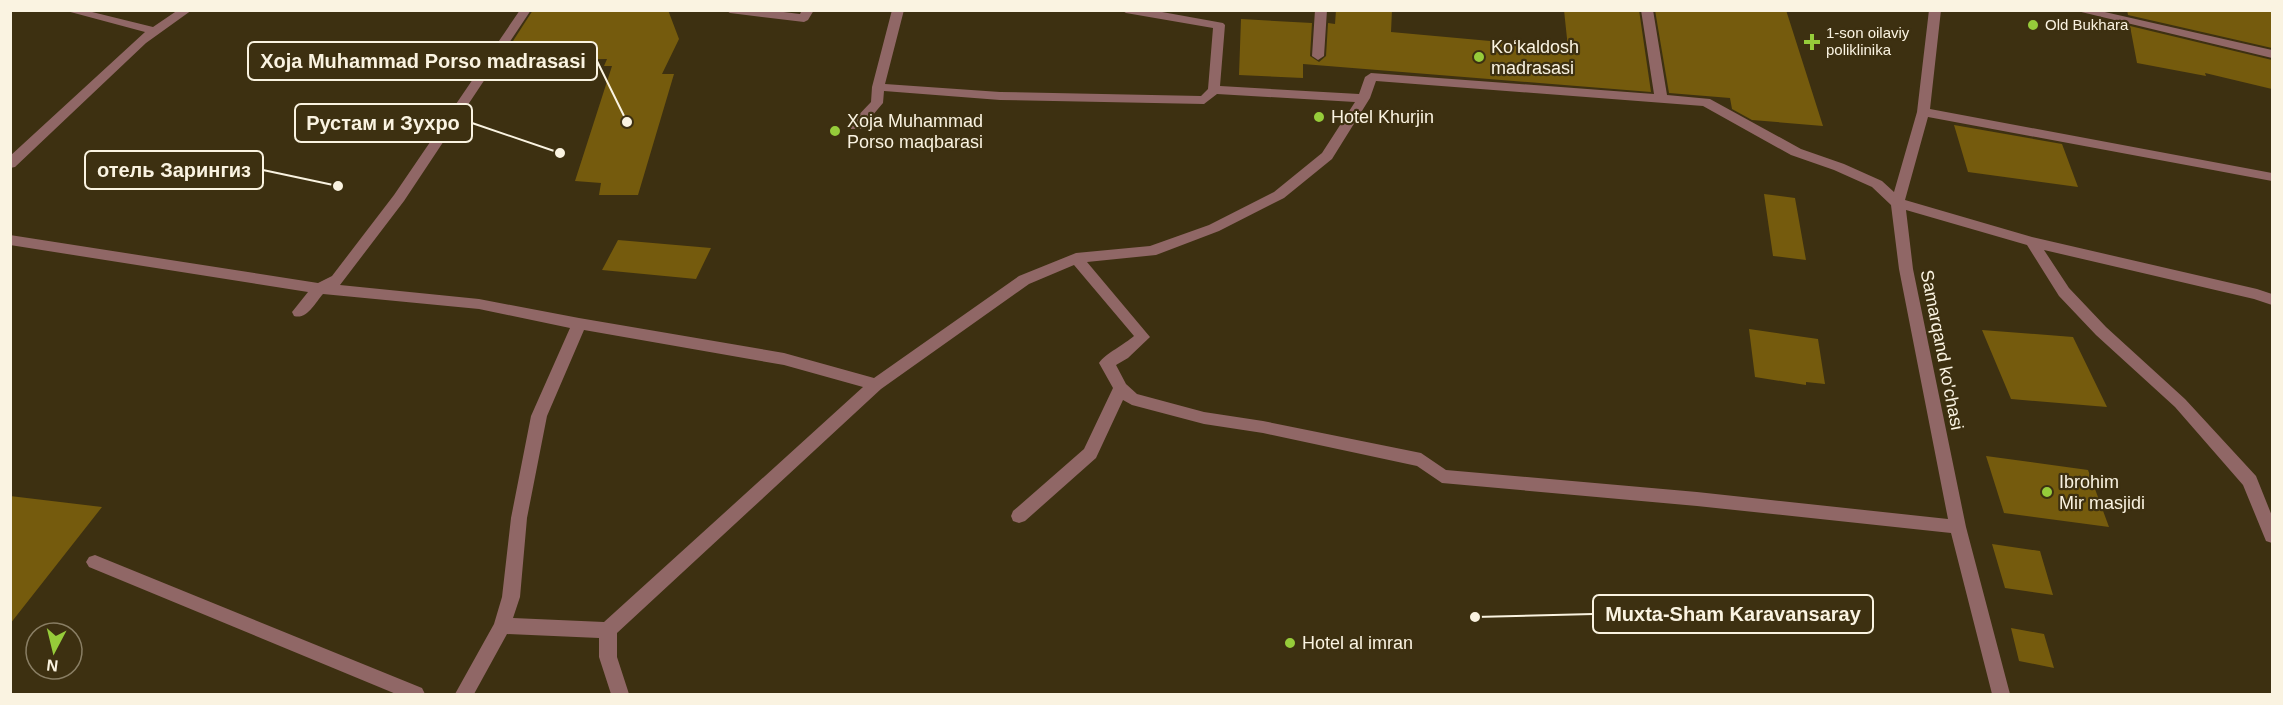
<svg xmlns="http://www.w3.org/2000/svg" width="2283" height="705" font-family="Arial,sans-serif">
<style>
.building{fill:#755b0d}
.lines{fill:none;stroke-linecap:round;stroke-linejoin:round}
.minor{fill:#906766;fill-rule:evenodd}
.poi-dot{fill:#96cc3a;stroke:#3d3011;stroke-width:2}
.labels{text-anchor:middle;stroke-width:4.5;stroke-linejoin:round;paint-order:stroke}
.far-poi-label{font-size:15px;fill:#faf3e1;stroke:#3d3011;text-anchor:start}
.poi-label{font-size:18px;fill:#faf3e1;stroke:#3d3011;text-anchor:start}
.street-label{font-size:18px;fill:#faf3e1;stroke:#3d3011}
.leader{fill:none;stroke:#faf3e1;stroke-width:2}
.callout-dot{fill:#faf3e1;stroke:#3d3011;stroke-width:2}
.callout{fill:#3d3011;stroke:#faf3e1;stroke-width:2}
.callout-label{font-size:20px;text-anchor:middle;font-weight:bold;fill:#faf3e1}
</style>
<rect width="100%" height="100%" fill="#3d3011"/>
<!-- building -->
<path class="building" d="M 533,10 L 668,10 L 679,39 L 662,74 L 674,74 L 638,195 L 599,195 L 601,183 L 575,181 L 612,66 L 604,66 L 607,59 L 500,61 Z
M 1336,10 L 1392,10 L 1391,32 L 1568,48 L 1564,10 L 1639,10 L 1651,92 L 1303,64 L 1303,78 L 1239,75 L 1241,19 L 1312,23 L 1310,56 L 1319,62 L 1326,56 L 1328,23 L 1335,24 Z
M 1655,10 L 1786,10 L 1823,126 L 1752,120 L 1732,109 L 1730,98 L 1669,93 Z
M 2127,10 L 2272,10 L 2272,48 L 2128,15 Z
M 2130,26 L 2272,60 L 2272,89 L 2205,73 L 2206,76 L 2137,63 Z
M 1954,125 L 2062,144 L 2078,187 L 1968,172 Z
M 1764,194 L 1795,198 L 1806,260 L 1773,256 Z
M 618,240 L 711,248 L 696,279 L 602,270 Z
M 1749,329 L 1818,339 L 1825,384 L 1806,382 L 1806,385 L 1755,377 Z
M 1982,330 L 2073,337 L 2107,407 L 2011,399 Z
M 1986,456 L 2088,470 L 2109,527 L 2004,513 Z
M 10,496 L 102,507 L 10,624 Z
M 1992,544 L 2040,551 L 2053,595 L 2005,588 Z
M 2011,628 L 2044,634 L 2054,668 L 2019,661 Z"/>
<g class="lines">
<!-- minor -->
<path class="minor" d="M 63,10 L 84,10 L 153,27 L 178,10 L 192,10 L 146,43 L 15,167 L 10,168 L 10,156 L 145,32 Z
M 520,10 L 531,10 L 404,201 L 340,285 L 479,299 L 579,318 L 784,353 L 874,378 L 1019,276 L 1076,253 L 1150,246 L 1209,225 L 1274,192 L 1322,153 L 1355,102 L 1217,94 L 1204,104 L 1000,100 L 884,91 L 883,103 L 861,129 L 851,129 L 850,126 L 851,123 L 871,102 L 872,87 L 892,10 L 904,10 L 885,84 L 1000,92 L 1201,96 L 1208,89 L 1213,28 L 1126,13 L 1121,10 L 1151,10 L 1223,23 L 1225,25 L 1220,86 L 1359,94 L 1365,77 L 1371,73 L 1654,94 L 1641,10 L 1653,10 L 1667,95 L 1710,99 L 1801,149 L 1844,164 L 1882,181 L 1894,192 L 1917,112 L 1929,10 L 1941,10 L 1930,109 L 2272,173 L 2272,181 L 1928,117 L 1905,200 L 2032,237 L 2257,289 L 2272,294 L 2272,305 L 2254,299 L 2044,250 L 2069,288 L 2106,327 L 2185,399 L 2256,476 L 2272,516 L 2272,543 L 2266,541 L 2243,485 L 2175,407 L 2096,335 L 2059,296 L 2027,245 L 1906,210 L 1913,269 L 1966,527 L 2010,694 L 1992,694 L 1951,533 L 1697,506 L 1442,483 L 1417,466 L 1263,433 L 1204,424 L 1132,405 L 1123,400 L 1096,458 L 1025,521 L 1019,523 L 1013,521 L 1011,516 L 1013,511 L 1084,449 L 1113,388 L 1099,363 C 1105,354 1125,344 1134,336 L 1074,265 L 1029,284 L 881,389 L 617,633 L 617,657 L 629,694 L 611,694 L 599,657 L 599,638 L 507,634 L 474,694 L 455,694 L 494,624 L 502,597 L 511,518 L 531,416 L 570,328 L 479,309 L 323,294 C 315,303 307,320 294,316 L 292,312 L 308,292 L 10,245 L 10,235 L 318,283 L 332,276 L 394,195 ZM 1376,81 L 1703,106 L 1791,155 L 1834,170 L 1872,187 L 1891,205 L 1899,269 L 1948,519 L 1697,492 L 1446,470 L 1421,453 L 1263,421 L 1204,412 L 1137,394 L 1126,384 L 1116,365 L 1128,358 L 1150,337 L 1087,262 L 1156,255 L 1219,231 L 1284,198 L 1332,159 L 1370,98 ZM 584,330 L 784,365 L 863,387 L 604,622 L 513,618 L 520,597 L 527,518 L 547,416 Z
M 725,10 L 767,10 L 800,14 L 802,10 L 814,10 L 808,20 L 804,22 L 730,13 Z
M 1315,10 L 1327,10 L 1324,56 L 1318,60 L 1312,56 Z
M 2073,10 L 2096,10 L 2272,50 L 2272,58 Z
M 95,555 L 422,688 L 425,694 L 396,694 L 89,567 L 86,562 L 89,557 Z"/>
</g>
<!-- markers -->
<g class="poi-dot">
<circle cx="2033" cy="25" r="6"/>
<path d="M1809 33h6v6h6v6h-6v6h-6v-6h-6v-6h6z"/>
<circle cx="1479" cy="57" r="6"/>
<circle cx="1319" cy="117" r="6"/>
<circle cx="835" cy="131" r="6"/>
<circle cx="2047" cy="492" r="6"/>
<circle cx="1290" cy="643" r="6"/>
</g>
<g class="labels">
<!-- far-poi labels -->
<g class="far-poi-label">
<text x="2045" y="30">Old Bukhara</text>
<text x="1826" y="38">1-son oilaviy<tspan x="1826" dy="17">poliklinika</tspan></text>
</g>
<!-- poi labels -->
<g class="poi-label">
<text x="1491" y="53">Koʻkaldosh<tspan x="1491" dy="21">madrasasi</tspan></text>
<text x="1331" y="123">Hotel Khurjin</text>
<text x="847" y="127">Xoja Muhammad<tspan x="847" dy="21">Porso maqbarasi</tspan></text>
<text x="2059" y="488">Ibrohim<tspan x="2059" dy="21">Mir masjidi</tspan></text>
<text x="1302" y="649">Hotel al imran</text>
</g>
<!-- street labels -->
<g class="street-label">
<text transform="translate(1942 350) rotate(79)" y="6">Samarqand ko'chasi</text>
</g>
</g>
<!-- callouts -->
<path class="leader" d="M627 122L597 61M560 153L472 123M338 186L263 170M1475 617L1593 614"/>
<g class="callout-dot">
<circle cx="627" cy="122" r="6"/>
<circle cx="560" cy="153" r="6"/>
<circle cx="338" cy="186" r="6"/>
<circle cx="1475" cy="617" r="6"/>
</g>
<g class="callout">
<rect x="248" y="42" width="349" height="38" rx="6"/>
<rect x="295" y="104" width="177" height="38" rx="6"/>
<rect x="85" y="151" width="178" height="38" rx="6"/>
<rect x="1593" y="595" width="280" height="38" rx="6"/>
</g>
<g class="callout-label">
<text x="423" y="68">Xoja Muhammad Porso madrasasi</text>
<text x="383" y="130">Рустам и Зухро</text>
<text x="174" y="177">отель Зарингиз</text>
<text x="1733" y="621">Muxta-Sham Karavansaray</text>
</g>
<!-- border -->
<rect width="2283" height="705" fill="none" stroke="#faf3e1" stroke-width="24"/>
<!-- north arrow -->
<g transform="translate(54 651) rotate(187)"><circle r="28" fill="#3d3011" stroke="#897e64" stroke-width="1.5"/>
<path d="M0-4.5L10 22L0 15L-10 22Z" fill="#96cc3a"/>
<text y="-9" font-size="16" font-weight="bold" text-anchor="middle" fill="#faf3e1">N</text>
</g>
</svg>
